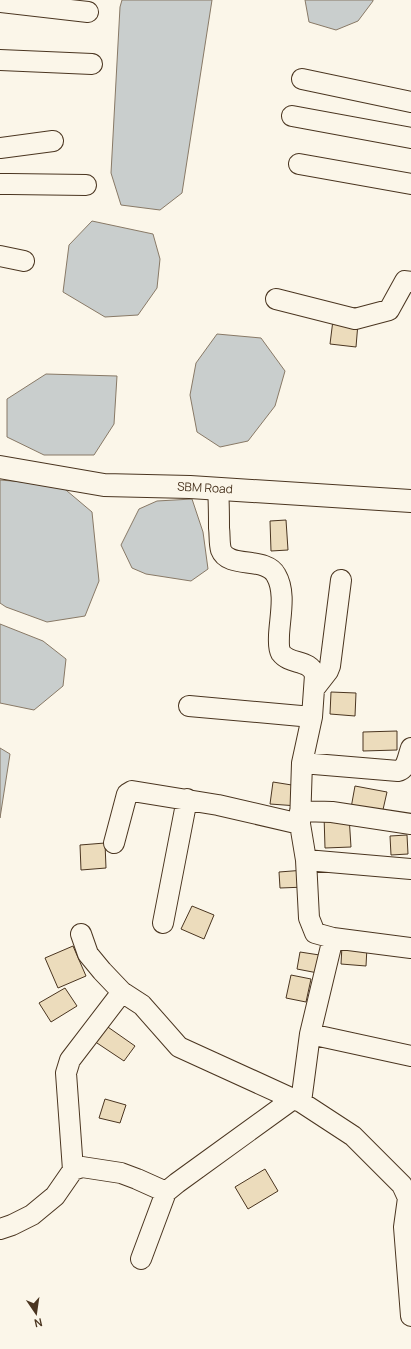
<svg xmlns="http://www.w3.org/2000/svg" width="411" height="1349" font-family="Manrope,sans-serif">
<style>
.water{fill:#c9cecd;stroke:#887966}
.building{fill:#ecdcbc;stroke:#4a3520}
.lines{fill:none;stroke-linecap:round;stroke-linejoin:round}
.street-casing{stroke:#4a3520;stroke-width:22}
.secondary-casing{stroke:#4a3520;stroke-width:24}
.street{stroke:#fbf6e9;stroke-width:20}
.secondary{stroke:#fbf6e9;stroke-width:22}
.labels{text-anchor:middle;stroke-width:3;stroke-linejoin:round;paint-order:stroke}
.street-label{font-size:12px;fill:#4a3520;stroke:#fbf6e9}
</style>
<rect width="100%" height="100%" fill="#fbf6e9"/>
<!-- water -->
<path class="water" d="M 122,0 L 212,0 L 182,193 L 160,210 L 121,205 L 111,173 L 120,7 Z
M 305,0 L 373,0 L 373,1 L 358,21 L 336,30 L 309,22 Z
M 92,221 L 153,234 L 160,259 L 157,288 L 138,315 L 105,317 L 63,292 L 69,245 Z
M 217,334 L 261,338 L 285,371 L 275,406 L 248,441 L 220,447 L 197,432 L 190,395 L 196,363 Z
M 46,374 L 117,376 L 114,424 L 94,455 L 44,455 L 7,437 L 7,399 Z
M 0,480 L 60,485 L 92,512 L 99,581 L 85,616 L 47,622 L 6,607 L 0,603 Z
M 192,499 L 203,532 L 208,569 L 191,581 L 146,574 L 132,568 L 121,545 L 139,509 L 157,501 Z
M 0,624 L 43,641 L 66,659 L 63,686 L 34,710 L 0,703 Z
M 0,748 L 10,754 L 0,818 Z"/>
<!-- building -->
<path class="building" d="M 333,320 L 358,323 L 356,347 L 330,344 Z
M 286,520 L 288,550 L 271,551 L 270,521 Z
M 331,692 L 356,693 L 355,716 L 330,714 Z
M 397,731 L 397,750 L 363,751 L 363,732 Z
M 273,782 L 298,786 L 298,806 L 270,804 Z
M 355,786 L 387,792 L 382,814 L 351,808 Z
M 324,815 L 349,816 L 351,847 L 325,848 Z
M 407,835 L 408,854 L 391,855 L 390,836 Z
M 105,843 L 106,868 L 81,870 L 80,845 Z
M 305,870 L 306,887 L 280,888 L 279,872 Z
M 192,906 L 214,915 L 204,939 L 181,929 Z
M 73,946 L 86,976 L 58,988 L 45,958 Z
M 342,946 L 367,947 L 366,966 L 341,964 Z
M 300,952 L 326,956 L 323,974 L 297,969 Z
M 291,975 L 311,979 L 306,1002 L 286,998 Z
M 65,988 L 77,1006 L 51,1022 L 39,1003 Z
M 105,1025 L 135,1046 L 124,1061 L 94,1041 Z
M 105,1099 L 126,1105 L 120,1123 L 99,1118 Z
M 265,1169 L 278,1191 L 248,1209 L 235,1187 Z"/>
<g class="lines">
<defs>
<path id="street" d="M 0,2 L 88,12
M 0,60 L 92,64
M 302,79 L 411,102
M 292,116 L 411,138
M 0,148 L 53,141
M 299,164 L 411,184
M 0,184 L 10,184 L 86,185
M 0,256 L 24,261
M 276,299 L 355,319 L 389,310 L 405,281 L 411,282
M 218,489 C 219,502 219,515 219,528 C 220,535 219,543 221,550 C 228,569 266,556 276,575 C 286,592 280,616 279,635 C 279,640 278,648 281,653 C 290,665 310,659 315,675 L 312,717 L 302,763 L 300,824 L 306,860 L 309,918 L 315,933 L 333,938 L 411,948
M 314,689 L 328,671 L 330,666 L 341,580
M 189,706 L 312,717
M 302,763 L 398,771 C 407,769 408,756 411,748
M 300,811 L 332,812 L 411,824
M 114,843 L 127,794 L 132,791 L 218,805 L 300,824
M 306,860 L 411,869
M 163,923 L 187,799
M 81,934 L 88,954 L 102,971 L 122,992 L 142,1005 L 179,1047 L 293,1099 L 301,1102 L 353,1136 L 402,1185 L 408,1198 L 404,1227 L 411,1316
M 310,1034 L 411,1056
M 301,1102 L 310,1034 L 333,938
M 73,1170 L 66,1073 L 70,1060 L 122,992
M 0,1229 L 12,1225 L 32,1215 L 55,1196 L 73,1170 L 82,1167 L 121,1173 L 137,1179 L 166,1192
M 141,1259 L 166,1192 L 177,1183 L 293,1099"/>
<path id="secondary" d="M 0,467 L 104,485 L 190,487 L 411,501"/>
</defs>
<!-- street casing -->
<use href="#street" class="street-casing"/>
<!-- secondary casing -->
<use href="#secondary" class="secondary-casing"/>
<!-- street -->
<use href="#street" class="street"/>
<!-- secondary -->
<use href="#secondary" class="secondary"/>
</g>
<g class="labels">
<!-- street labels -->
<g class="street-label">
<text transform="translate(205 488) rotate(3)" y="4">SBM Road</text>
</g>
</g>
<!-- north arrow -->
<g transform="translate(36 1313) rotate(167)" stroke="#fbf6e9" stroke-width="3" paint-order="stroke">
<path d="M0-3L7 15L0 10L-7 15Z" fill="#4a3520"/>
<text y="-6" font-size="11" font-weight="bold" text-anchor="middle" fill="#4a3520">N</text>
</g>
</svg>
